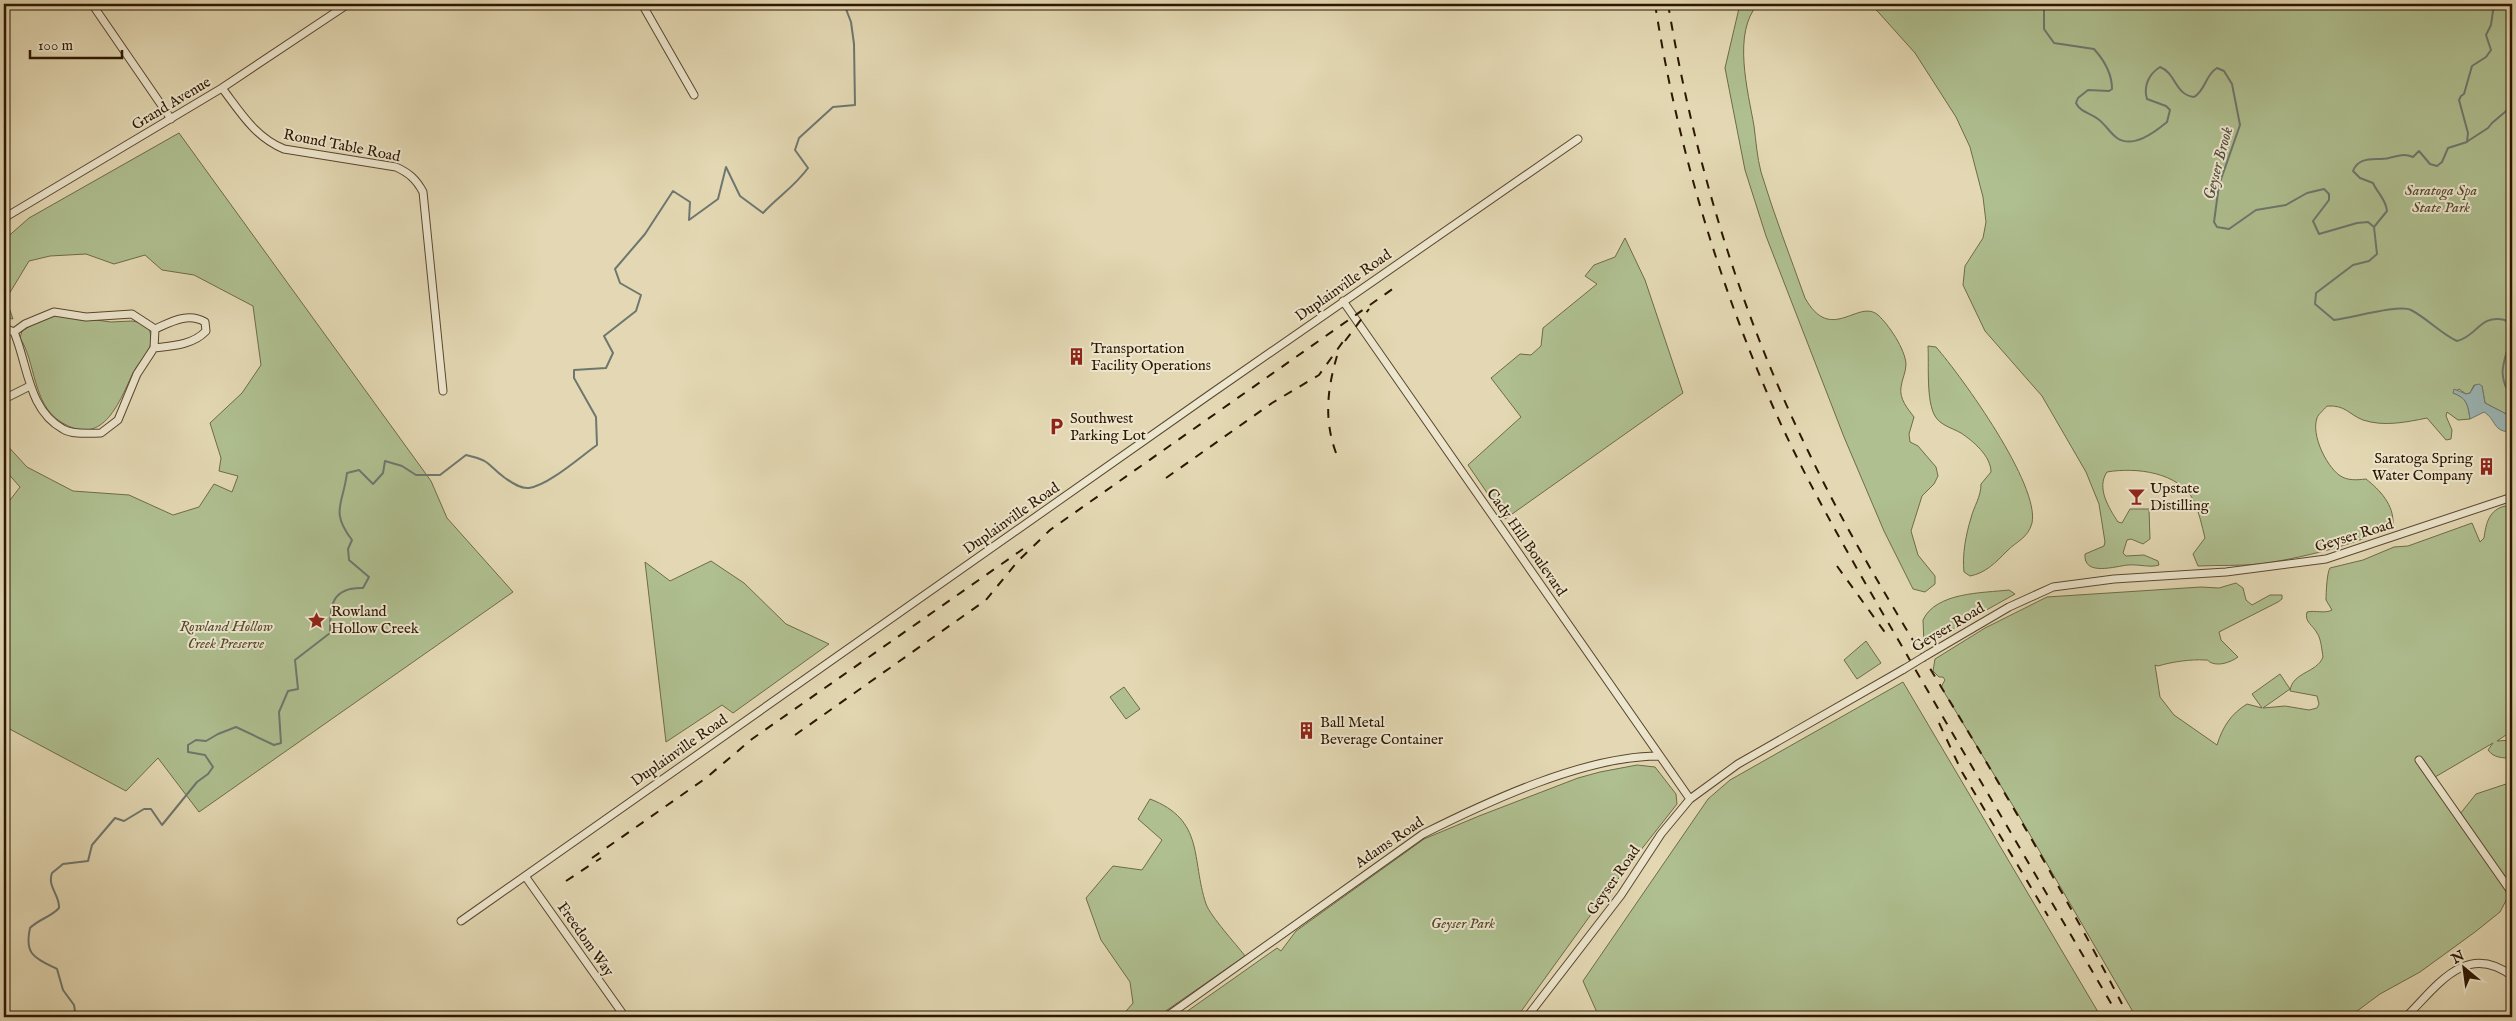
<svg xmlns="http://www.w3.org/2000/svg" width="2516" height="1021" font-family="'IM FELL English',serif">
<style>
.green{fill:#afbf90;stroke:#6e6b48}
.water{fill:#9ab7b8;stroke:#6e776f}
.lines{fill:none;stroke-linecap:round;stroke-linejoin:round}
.stream{stroke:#6e776f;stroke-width:2}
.minor-casing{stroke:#5a472e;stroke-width:9}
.minor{stroke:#ede6ce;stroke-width:7}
.rail{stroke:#2d1701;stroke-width:2;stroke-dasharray:9 9;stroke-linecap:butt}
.minor-bridge-casing{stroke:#5a472e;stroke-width:9;stroke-linecap:butt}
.minor-bridge{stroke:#ede6ce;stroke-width:7}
.labels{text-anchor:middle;stroke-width:4;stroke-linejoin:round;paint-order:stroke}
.street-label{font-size:15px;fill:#2d1701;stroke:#ede6ce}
.park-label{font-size:15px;font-style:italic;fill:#54492c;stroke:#ede6ce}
.poi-label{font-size:15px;fill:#2d1701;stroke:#ede6ce;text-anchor:start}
.water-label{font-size:16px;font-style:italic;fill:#534f41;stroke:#ede6ce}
</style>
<rect width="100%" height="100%" fill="#e3d8b3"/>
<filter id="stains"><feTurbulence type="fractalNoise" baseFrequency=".004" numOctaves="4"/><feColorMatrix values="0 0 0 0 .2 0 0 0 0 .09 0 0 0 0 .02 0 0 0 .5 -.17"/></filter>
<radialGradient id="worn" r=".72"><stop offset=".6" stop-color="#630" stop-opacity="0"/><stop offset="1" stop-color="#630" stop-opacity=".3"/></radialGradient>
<!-- green -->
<path class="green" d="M 1740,4 L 1758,4 C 1732,33 1748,91 1754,126 C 1756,141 1757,157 1761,172 C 1774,215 1790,256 1805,298 C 1831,345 1858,298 1878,315 C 1889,325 1905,349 1906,364 C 1906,372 1902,379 1901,387 C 1899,399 1908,409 1914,417 L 1909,434 L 1910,442 L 1918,446 L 1936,467 L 1938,476 L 1934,484 L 1922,496 L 1911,531 L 1918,555 L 1935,576 L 1935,584 L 1925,592 L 1913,589 L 1884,531 L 1844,437 L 1766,236 L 1745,170 L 1725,68 Z
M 1871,4 L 2512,4 L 2512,417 L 2485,403 L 2482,386 L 2474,385 L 2470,393 L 2466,394 L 2459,389 L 2453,393 C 2467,398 2468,405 2470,419 L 2458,420 L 2447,412 L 2446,416 L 2452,430 L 2451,439 L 2446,440 L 2427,418 C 2407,422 2384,427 2363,420 C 2348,414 2346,405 2327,406 C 2324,410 2318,414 2317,418 C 2311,435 2326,465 2339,475 C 2347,481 2357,480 2366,479 C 2380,490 2394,505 2393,524 C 2364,544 2296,559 2260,564 C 2240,566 2219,565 2198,566 L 2193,554 L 2205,538 C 2202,526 2199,512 2194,501 C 2179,472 2136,467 2107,472 C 2096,488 2109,508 2118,522 L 2122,523 L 2130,509 L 2149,509 L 2150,539 L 2143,544 L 2131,539 L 2127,540 L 2123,553 L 2126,556 L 2144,555 L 2158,561 L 2159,565 C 2151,568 2138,564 2128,565 C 2116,566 2083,577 2085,554 L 2104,546 L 2105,542 L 2099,504 L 2086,472 L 2042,396 L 1985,331 L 1963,285 L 1965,266 L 1983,238 L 1986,222 L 1983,197 L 1970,147 L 1956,117 L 1915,53 Z
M 179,133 L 431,481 L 447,518 L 513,592 L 199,812 L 158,758 L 126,791 L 4,726 L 4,508 L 20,487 L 4,469 L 4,442 L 27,467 L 73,491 L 129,495 L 173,515 L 199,507 L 214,484 L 232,492 L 238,476 L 219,471 L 221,458 L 210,423 L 242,393 L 261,365 L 253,306 L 194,275 L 162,270 L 145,255 L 114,264 L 86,254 L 50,256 L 29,261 L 6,299 L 13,319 L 4,317 L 4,240 L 29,218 Z
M 1625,238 L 1645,280 L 1683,393 L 1505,519 L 1468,465 L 1521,417 L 1491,378 L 1520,354 L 1531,355 L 1541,346 L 1543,328 L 1597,284 L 1585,276 L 1594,265 L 1615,257 Z
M 58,315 L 111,322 L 132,321 L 147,324 C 159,350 142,354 132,375 C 118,405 102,448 61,422 C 32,404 36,362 20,338 L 22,331 L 44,318 Z
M 1928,346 L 1936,347 C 1962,377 2040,485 2032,523 C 2028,538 2017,541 2007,551 C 1996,562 1986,573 1970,576 L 1964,572 C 1962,555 1966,534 1971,518 C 1974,506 1981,497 1981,484 L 1991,472 C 1991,456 1973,441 1961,433 C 1952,428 1940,425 1935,416 C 1926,401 1929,364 1928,346 Z
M 2505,506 L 2512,509 L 2512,731 L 2497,741 L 2512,740 L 2512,758 C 2502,758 2494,758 2488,750 L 2493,743 L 2430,780 L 2438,794 L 2456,815 L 2460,814 L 2476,794 L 2512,782 L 2512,893 L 2510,893 L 2500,912 L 2475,932 L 2420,972 L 2380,994 L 2349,1017 L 2136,1017 L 2018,814 L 1941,687 L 1945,680 L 1943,677 L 1939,677 L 1933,671 L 1935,659 L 1985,628 L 2047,597 L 2201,587 L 2219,588 L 2236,583 L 2243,588 L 2246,600 L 2252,605 L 2270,595 L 2282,595 L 2282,599 L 2278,602 L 2219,632 L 2221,640 L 2238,657 C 2231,662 2220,666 2212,663 C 2206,661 2211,660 2205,660 C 2191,659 2171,662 2158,666 L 2155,665 L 2160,697 L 2174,715 L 2217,745 C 2223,726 2231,714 2247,704 L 2262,708 L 2252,694 L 2280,674 L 2290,689 L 2263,708 L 2285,706 L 2309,710 L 2317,708 L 2319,704 L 2317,696 L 2290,691 C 2292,672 2317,673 2323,657 C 2322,651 2321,638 2317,633 C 2313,625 2304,622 2307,612 C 2315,610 2325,614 2332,610 L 2326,600 C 2326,593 2327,572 2330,568 L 2363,560 L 2394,547 L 2408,546 L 2472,523 L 2480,542 L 2484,538 C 2486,523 2489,510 2505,506 Z
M 711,561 L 744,583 L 786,624 L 829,644 L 733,713 L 722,705 L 666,742 L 645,562 L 670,581 Z
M 2009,590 L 2015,594 L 1924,645 L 1923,620 C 1936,592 1983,593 2009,590 Z
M 1866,641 L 1881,663 L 1857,679 L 1844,660 Z
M 1903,682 L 2101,1017 L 1599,1017 L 1583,981 L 1708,799 L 1730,780 Z
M 1124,687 L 1140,709 L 1126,719 L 1110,697 Z
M 1637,765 L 1655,767 L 1676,794 L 1677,804 L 1600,902 L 1517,1017 L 1179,1017 L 1277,948 L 1281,951 L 1296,931 L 1424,839 L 1479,816 L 1578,778 L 1600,772 Z
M 1150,799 C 1205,820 1191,859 1206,904 C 1211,917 1236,944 1245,956 L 1157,1017 L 1121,1017 L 1133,1003 L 1130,982 L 1101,940 L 1086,898 L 1113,866 L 1142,870 L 1162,840 L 1138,819 Z"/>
<!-- water -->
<path class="water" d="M 2479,384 L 2482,386 L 2485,403 L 2512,417 L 2512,432 C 2492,432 2497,420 2484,412 L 2470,419 C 2468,405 2467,398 2453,393 L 2454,389 L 2466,394 L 2470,393 L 2475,385 Z"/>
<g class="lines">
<!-- stream -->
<path class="stream" d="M 2044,4 L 2044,29 L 2054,43 L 2094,49 C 2104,60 2112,73 2112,89 L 2109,91 L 2088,90 L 2078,98 L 2076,103 C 2080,112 2090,113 2098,119 C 2105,124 2110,133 2117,138 C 2133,149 2155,132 2167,122 L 2170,110 L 2166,106 L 2147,99 C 2143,86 2149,74 2160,67 C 2176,73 2175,95 2194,97 C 2206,90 2205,75 2217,68 L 2224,71 L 2232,84 L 2240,125 L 2219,185 L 2214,222 L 2217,227 L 2229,229 L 2256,210 L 2286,205 L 2307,193 L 2324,189 L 2329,194 L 2329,200 L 2313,221 L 2319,234 L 2357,223 L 2368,222 L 2374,227 L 2377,254 L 2369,261 L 2353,265 L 2316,293 L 2315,304 L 2334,320 C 2352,318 2399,304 2411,310 C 2428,319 2440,333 2457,341 C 2478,336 2479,314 2505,320 L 2512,330 C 2508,359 2493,370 2512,398
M 2468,141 L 2488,128 L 2492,123 L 2512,106
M 2374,227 L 2387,211 C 2386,199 2378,194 2373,183 L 2360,178 L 2353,171 C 2359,155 2376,161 2389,158 C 2399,156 2403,153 2413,157 L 2419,151 L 2430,164 L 2437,166 L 2442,162 L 2448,148 L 2467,142 L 2468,133 L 2459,100 L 2461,96 L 2464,94 L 2472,66 L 2486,57 L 2491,50 L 2486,35 L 2491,25 L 2494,4
M 76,1017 L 74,1005 L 63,990 L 57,969 C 35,958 24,955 30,928 C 39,919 51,917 59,908 C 60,895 47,887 52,873 L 63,864 L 88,861 L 92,845 L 115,818 L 124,821 L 144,809 L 151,809 L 162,825 L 197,782 L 208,774 L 213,767 L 205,755 L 188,752 L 188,745 L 196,740 L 206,741 L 218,734 L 236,727 L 274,745 L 281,743 L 279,712 L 288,691 L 298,689 L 295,660 L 330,633 C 330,606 331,587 363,588 L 369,577 L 349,560 L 348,549 L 352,540 C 330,511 343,505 347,473 L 359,470 L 373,484 L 383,473 L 385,461 L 402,466 L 416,475 L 440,475 L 466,455 C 492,461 486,464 505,478 C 511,482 520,489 529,488 C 549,485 580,457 597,445 L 596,417 L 574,378 L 574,370 L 606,368 L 613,353 L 604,336 L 636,311 L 641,295 L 620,283 L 615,269 L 645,234 L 673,191 L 690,202 L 689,220 L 718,199 L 726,167 L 740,196 L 763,213 C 778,197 795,186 808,168 L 795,150 L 799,138 L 833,107 L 855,105 L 854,44 L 851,22 L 844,4"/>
<defs>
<path id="minor" d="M 92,4 L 171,119
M 642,4 L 694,95
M 222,88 C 241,113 255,137 284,149 L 396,167 C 409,173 416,179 423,192 L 443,391
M 4,218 L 222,88 L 348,4
M 1343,301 L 1690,799
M 4,328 L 14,332 C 28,365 28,410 63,429 C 72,435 90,433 101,433 L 118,420 L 137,374 L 154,348 L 155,329 L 132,314 L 86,317 L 54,312 L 25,324 L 14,332
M 154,348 C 172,346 193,345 206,331 L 205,322 C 188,312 171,322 155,329
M 4,399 L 30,386
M 1927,655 L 2009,607 L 2053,587 L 2114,579 L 2226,572 L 2326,559 L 2512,497
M 2419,760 L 2512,893
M 525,876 L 625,1017
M 461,921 L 1209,395 L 1578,139
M 1166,1017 L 1423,834 C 1489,801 1585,756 1659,756
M 1527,1017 L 1621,895 L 1661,834 L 1690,799 L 1738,764 L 1904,669
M 2406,1017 C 2437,986 2466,941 2512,976"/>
</defs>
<!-- minor casing -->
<use href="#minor" class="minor-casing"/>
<!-- minor -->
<use href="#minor" class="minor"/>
<!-- rail -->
<path class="rail" d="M 1655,4 C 1677,144 1717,279 1774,409 C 1813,496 1863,579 1911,662 C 1980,781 2050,899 2119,1017
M 1668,4 C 1694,159 1739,311 1809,453 C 1841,520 1879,584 1917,647 C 1988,764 2059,882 2122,1004
M 1345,341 L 1369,309
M 1336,453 C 1324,420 1327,390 1337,356
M 1166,478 L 1272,403 L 1319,375 L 1347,336
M 1837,566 L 1889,638
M 1939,723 L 1962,772 L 2048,916
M 795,735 L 986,600 L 1018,561 L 1050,530 L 1394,288
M 592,858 L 706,778 L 752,739 L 1023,549
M 566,881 L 601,858"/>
<defs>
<path id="minor-bridge" d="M 1904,669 L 1927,655"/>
</defs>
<!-- minor-bridge casing -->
<use href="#minor-bridge" class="minor-bridge-casing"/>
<!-- minor-bridge -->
<use href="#minor-bridge" class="minor-bridge"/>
</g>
<!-- icons -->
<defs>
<symbol id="building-bare" viewBox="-9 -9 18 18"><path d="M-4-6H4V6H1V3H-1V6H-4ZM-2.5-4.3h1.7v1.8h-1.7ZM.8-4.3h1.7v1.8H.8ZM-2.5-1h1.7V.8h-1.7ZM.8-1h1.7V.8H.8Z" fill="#8f2418" stroke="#ede6ce" stroke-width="2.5" paint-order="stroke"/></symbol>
<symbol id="parking-bare" viewBox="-9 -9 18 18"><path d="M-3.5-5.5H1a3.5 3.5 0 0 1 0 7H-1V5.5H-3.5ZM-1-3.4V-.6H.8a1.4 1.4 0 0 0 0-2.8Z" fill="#8f2418" stroke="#ede6ce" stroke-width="2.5" paint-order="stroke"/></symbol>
<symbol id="bar-bare" viewBox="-9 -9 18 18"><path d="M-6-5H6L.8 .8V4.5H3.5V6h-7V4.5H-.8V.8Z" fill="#8f2418" stroke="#ede6ce" stroke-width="2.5" paint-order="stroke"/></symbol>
<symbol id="sight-bare" viewBox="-9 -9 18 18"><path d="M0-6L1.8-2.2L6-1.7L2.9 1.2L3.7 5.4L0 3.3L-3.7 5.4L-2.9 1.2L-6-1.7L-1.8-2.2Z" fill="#8f2418" stroke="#ede6ce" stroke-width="2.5" paint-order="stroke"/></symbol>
</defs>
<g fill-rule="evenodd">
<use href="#building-bare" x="1064" y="344" width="25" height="25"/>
<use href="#parking-bare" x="1044" y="414" width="25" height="25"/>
<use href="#building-bare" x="2474" y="454" width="25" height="25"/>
<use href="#bar-bare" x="2124" y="484" width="25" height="25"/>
<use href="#sight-bare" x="304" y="608" width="25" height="25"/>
<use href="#building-bare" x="1294" y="718" width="25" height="25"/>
</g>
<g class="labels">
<!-- street labels -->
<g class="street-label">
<text transform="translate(171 103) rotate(-31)" y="5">Grand Avenue</text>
<text transform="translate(342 145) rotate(11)" y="5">Round Table Road</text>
<text transform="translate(1343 285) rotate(-35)" y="5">Duplainville Road</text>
<text transform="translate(1011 518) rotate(-35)" y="5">Duplainville Road</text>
<text transform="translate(2354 535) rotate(-17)" y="5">Geyser Road</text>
<text transform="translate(1527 542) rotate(55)" y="5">Cady Hill Boulevard</text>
<text transform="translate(1948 627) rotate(-31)" y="5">Geyser Road</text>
<text transform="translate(679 750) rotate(-35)" y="5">Duplainville Road</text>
<text transform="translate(1389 842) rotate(-34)" y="5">Adams Road</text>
<text transform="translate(1613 880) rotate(-55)" y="5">Geyser Road</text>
<text transform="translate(586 939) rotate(55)" y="5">Freedom Way</text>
</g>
<!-- park labels -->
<g class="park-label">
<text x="2441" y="195">Saratoga Spa<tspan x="2441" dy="17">State Park</tspan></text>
<text x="226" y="631">Rowland Hollow<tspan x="226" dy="17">Creek Preserve</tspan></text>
<text x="1463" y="928">Geyser Park</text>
</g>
<!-- poi labels -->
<g class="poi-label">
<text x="1091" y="353">Transportation<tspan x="1091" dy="17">Facility Operations</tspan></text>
<text x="1070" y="423">Southwest<tspan x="1070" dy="17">Parking Lot</tspan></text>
<text x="2473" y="463" text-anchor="end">Saratoga Spring<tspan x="2473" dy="17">Water Company</tspan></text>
<text x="2150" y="493">Upstate<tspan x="2150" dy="17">Distilling</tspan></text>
<text x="331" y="616">Rowland<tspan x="331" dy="17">Hollow Creek</tspan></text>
<text x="1320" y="727">Ball Metal<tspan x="1320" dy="17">Beverage Container</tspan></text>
</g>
<!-- water labels -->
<g class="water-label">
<text transform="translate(2217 163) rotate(-75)" y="6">Geyser Brook</text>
</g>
</g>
<!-- margin -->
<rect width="2516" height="1021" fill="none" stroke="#e3d8b3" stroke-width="20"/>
<rect x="5" y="5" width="2506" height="1011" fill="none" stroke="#2d1701" stroke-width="2.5"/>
<rect x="10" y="10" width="2496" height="1001" fill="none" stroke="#2d1701"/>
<!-- north arrow -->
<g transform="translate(2464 968) rotate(331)" stroke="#ede6ce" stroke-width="4" paint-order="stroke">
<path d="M0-4L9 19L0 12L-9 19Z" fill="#2d1701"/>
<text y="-8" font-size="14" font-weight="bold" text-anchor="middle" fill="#2d1701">N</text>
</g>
<!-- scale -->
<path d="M30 50v8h92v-8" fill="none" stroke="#2d1701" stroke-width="2.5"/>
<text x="38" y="50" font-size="15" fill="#2d1701" stroke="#ede6ce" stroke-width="4" paint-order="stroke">100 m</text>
<rect width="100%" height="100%" filter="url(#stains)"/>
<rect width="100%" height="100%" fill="url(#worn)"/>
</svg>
